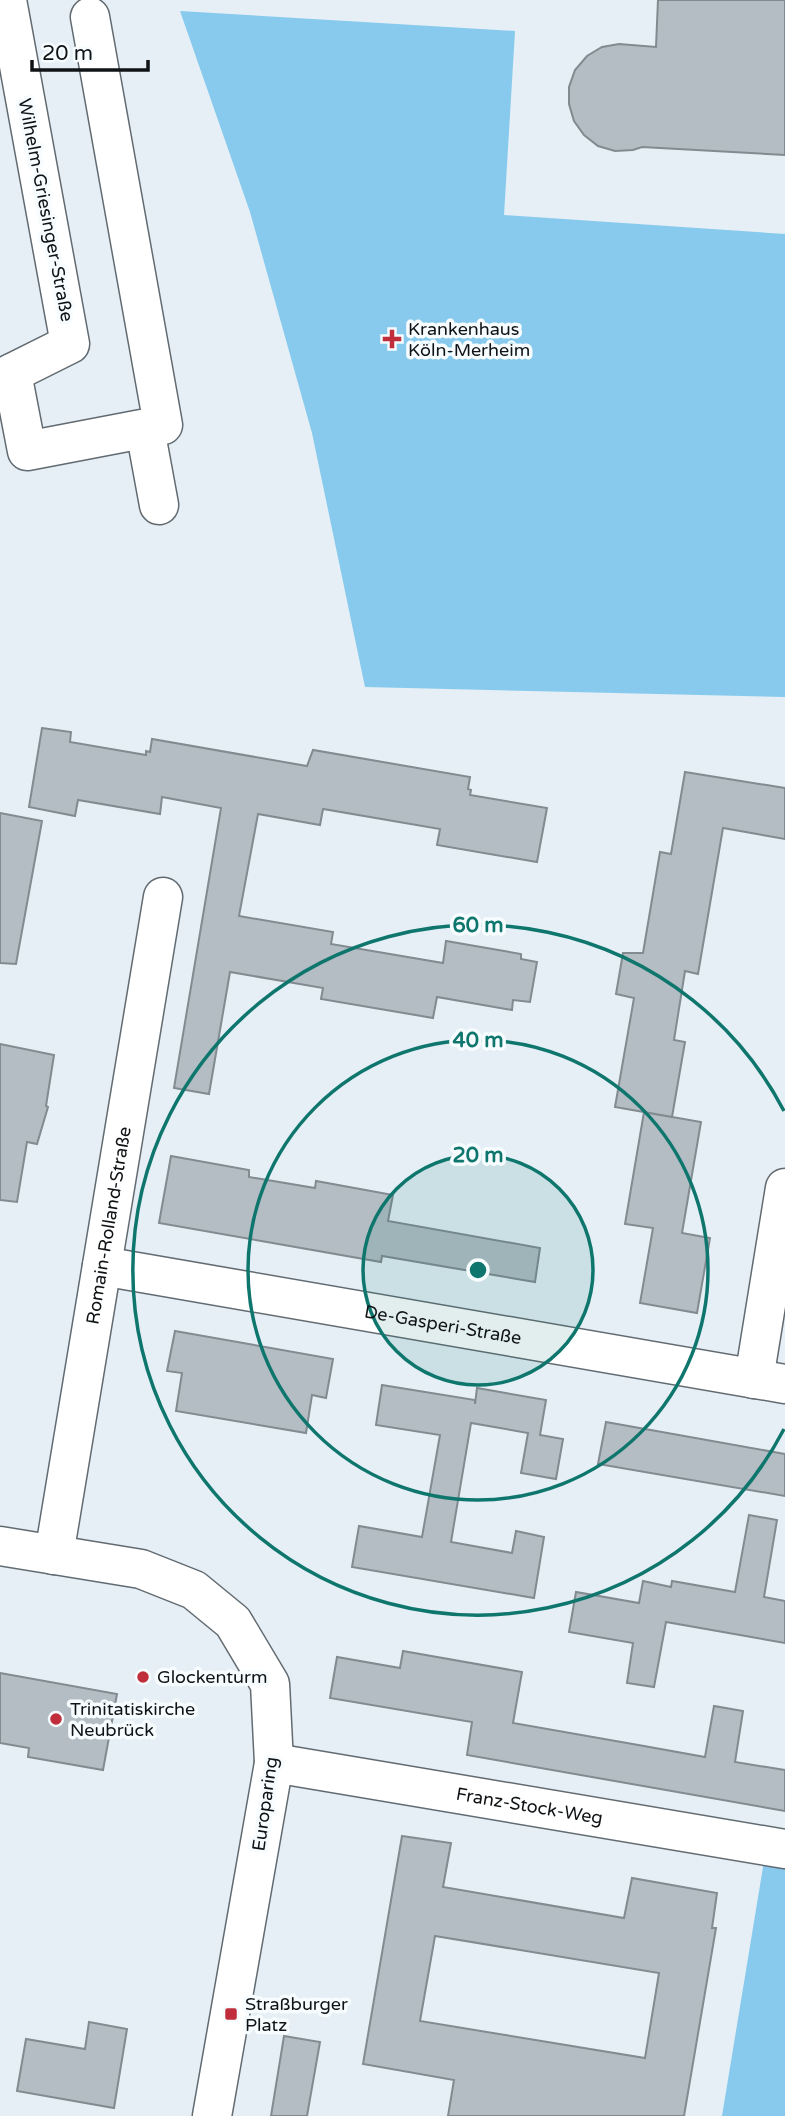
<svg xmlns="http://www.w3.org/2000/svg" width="785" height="2116" font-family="'Varela Round',sans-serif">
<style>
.green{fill:#87caed}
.building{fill:#b3bdc3;stroke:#818b90;stroke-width:2;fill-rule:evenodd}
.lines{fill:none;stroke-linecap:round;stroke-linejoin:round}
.minor-casing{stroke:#626b71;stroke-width:41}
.minor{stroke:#fff;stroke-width:38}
.ring{fill:none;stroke:#0f766e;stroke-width:3.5}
.poi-dot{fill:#bf2e3a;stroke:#f7fcfe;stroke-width:2.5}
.labels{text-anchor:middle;stroke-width:7;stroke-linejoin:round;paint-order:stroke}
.street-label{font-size:18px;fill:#101315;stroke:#f7fcfe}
.poi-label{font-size:18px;fill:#101315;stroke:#f7fcfe;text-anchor:start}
.centre{fill:#0f766e;stroke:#f7fcfe;stroke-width:3.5}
.ring-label{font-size:21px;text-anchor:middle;font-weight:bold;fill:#0f766e;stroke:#f7fcfe;stroke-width:7;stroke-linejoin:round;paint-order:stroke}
</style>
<rect width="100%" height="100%" fill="#e5eff5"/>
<!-- green -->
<path class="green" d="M 180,11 L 515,31 L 504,215 L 785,234 L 785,697 L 365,687 L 312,433 L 250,212 Z
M 764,1861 L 785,1865 L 785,2116 L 722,2116 Z"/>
<!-- building -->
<path class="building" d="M 658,0 L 785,0 L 785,155 L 642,147 L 633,150 L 615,151 L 598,146 L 584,135 L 574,121 L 569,104 L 569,87 L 575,70 L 587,56 L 602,47 L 619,44 L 656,47 Z
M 42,728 L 71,732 L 70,742 L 146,755 L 146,751 L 150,752 L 152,739 L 307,766 L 313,750 L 470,777 L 468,789 L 471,790 L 470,795 L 547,808 L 537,862 L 437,845 L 440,829 L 323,809 L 320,825 L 258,814 L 239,916 L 333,932 L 331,944 L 443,963 L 446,941 L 521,954 L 521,959 L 537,962 L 530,1002 L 513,1000 L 512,1010 L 437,997 L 433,1018 L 321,999 L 323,988 L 230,972 L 209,1094 L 174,1088 L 221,808 L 162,797 L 160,814 L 78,800 L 75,816 L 29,807 Z
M 685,772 L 785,788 L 785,839 L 723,828 L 698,974 L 685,971 L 674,1040 L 685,1042 L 672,1117 L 615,1107 L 634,998 L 616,994 L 623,953 L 643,953 L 660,852 L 671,854 Z
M 0,813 L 42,821 L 16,964 L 0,963 Z
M 0,1044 L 54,1055 L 46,1106 L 48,1107 L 37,1144 L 27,1142 L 17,1202 L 0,1200 Z
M 644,1112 L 701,1122 L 682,1233 L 710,1238 L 697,1313 L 640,1303 L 653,1228 L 625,1224 Z
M 171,1156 L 249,1170 L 249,1177 L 315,1188 L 316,1181 L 393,1195 L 388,1221 L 540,1248 L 535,1282 L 382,1256 L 381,1262 L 159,1223 Z
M 175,1331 L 333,1359 L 326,1398 L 312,1395 L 306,1433 L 176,1411 L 182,1373 L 167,1371 Z
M 382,1385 L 475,1400 L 475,1404 L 477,1388 L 546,1400 L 540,1435 L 563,1439 L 556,1479 L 521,1473 L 528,1433 L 471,1423 L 451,1542 L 512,1553 L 516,1531 L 544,1537 L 534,1598 L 352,1567 L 359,1526 L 422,1537 L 440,1435 L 376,1425 Z
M 606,1422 L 785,1454 L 785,1496 L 598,1464 Z
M 749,1515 L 777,1520 L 764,1597 L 785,1601 L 785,1643 L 666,1622 L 654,1687 L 627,1683 L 633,1643 L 569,1632 L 576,1592 L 639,1603 L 643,1581 L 671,1587 L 672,1581 L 735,1592 Z
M 403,1651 L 522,1672 L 513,1723 L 644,1746 L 705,1757 L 714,1706 L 743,1711 L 735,1762 L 785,1770 L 785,1811 L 467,1755 L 472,1722 L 330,1698 L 337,1657 L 400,1668 Z
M 0,1673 L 117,1694 L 103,1770 L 28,1757 L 29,1748 L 0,1743 Z
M 402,1836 L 451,1843 L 443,1887 L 624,1918 L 632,1878 L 717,1893 L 712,1928 L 716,1928 L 684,2116 L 448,2116 L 454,2080 L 363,2064 ZM 435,1936 L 659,1973 L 645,2058 L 420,2021 Z
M 89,2022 L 127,2029 L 114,2108 L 17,2091 L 26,2039 L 85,2049 Z
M 284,2036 L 320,2042 L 307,2116 L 271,2116 Z"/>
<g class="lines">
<defs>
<g id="minor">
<path d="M 12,373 L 27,451 L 163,425 L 90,17"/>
<path d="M 0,379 L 70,344 L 7,0"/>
<path d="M 145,429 L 159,505"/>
<path id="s1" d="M 102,1266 L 785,1384"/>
<path d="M 754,1379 L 785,1188"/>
<path d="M 0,1546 L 141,1569 L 194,1590 L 233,1622 L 270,1684 L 274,1763 L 212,2116"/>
<path id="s2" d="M 54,1555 L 163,897"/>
<path id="s3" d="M 274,1763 L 785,1849"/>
</g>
</defs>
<!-- minor casing -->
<use href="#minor" class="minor-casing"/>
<!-- minor -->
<use href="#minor" class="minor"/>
</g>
<!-- distance rings -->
<circle cx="478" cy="1270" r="115" fill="#0f766e" fill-opacity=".12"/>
<g class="ring">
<circle cx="478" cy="1270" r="115"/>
<circle cx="478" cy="1270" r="230"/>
<path d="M784 1429A345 345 0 1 1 784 1111"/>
</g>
<!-- markers -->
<g class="poi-dot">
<path d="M388.5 328.5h7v7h7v7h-7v7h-7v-7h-7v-7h7z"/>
<circle cx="143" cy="1677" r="7"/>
<circle cx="56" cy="1719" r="7"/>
<rect x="224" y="2007" width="14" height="14" rx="3.5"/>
</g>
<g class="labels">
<!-- street labels -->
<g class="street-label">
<text transform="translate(46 210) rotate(79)" y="6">Wilhelm-Griesinger-Straße</text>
<text dy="6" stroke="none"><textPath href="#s2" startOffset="334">Romain-Rolland-Straße</textPath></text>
<text dy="6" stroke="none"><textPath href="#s1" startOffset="346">De-Gasperi-Straße</textPath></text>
<text transform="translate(265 1804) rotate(-82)" y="6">Europaring</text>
<text dy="6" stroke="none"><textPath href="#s3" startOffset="259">Franz-Stock-Weg</textPath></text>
</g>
<!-- poi labels -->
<g class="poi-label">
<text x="408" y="335">Krankenhaus<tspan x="408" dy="21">Köln-Merheim</tspan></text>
<text x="157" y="1683">Glockenturm</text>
<text x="70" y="1715">Trinitatiskirche<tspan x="70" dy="21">Neubrück</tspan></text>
<text x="245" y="2010">Straßburger<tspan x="245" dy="21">Platz</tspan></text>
</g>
</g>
<circle cx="478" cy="1270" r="10" class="centre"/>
<g class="ring-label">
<text x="478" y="932">60 m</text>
<text x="478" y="1047">40 m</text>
<text x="478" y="1162">20 m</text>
</g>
<!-- scale -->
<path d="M32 60v10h116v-10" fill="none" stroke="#101315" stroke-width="3.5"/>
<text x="42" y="60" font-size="21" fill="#101315" stroke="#f7fcfe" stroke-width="5" paint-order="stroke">20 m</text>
</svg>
